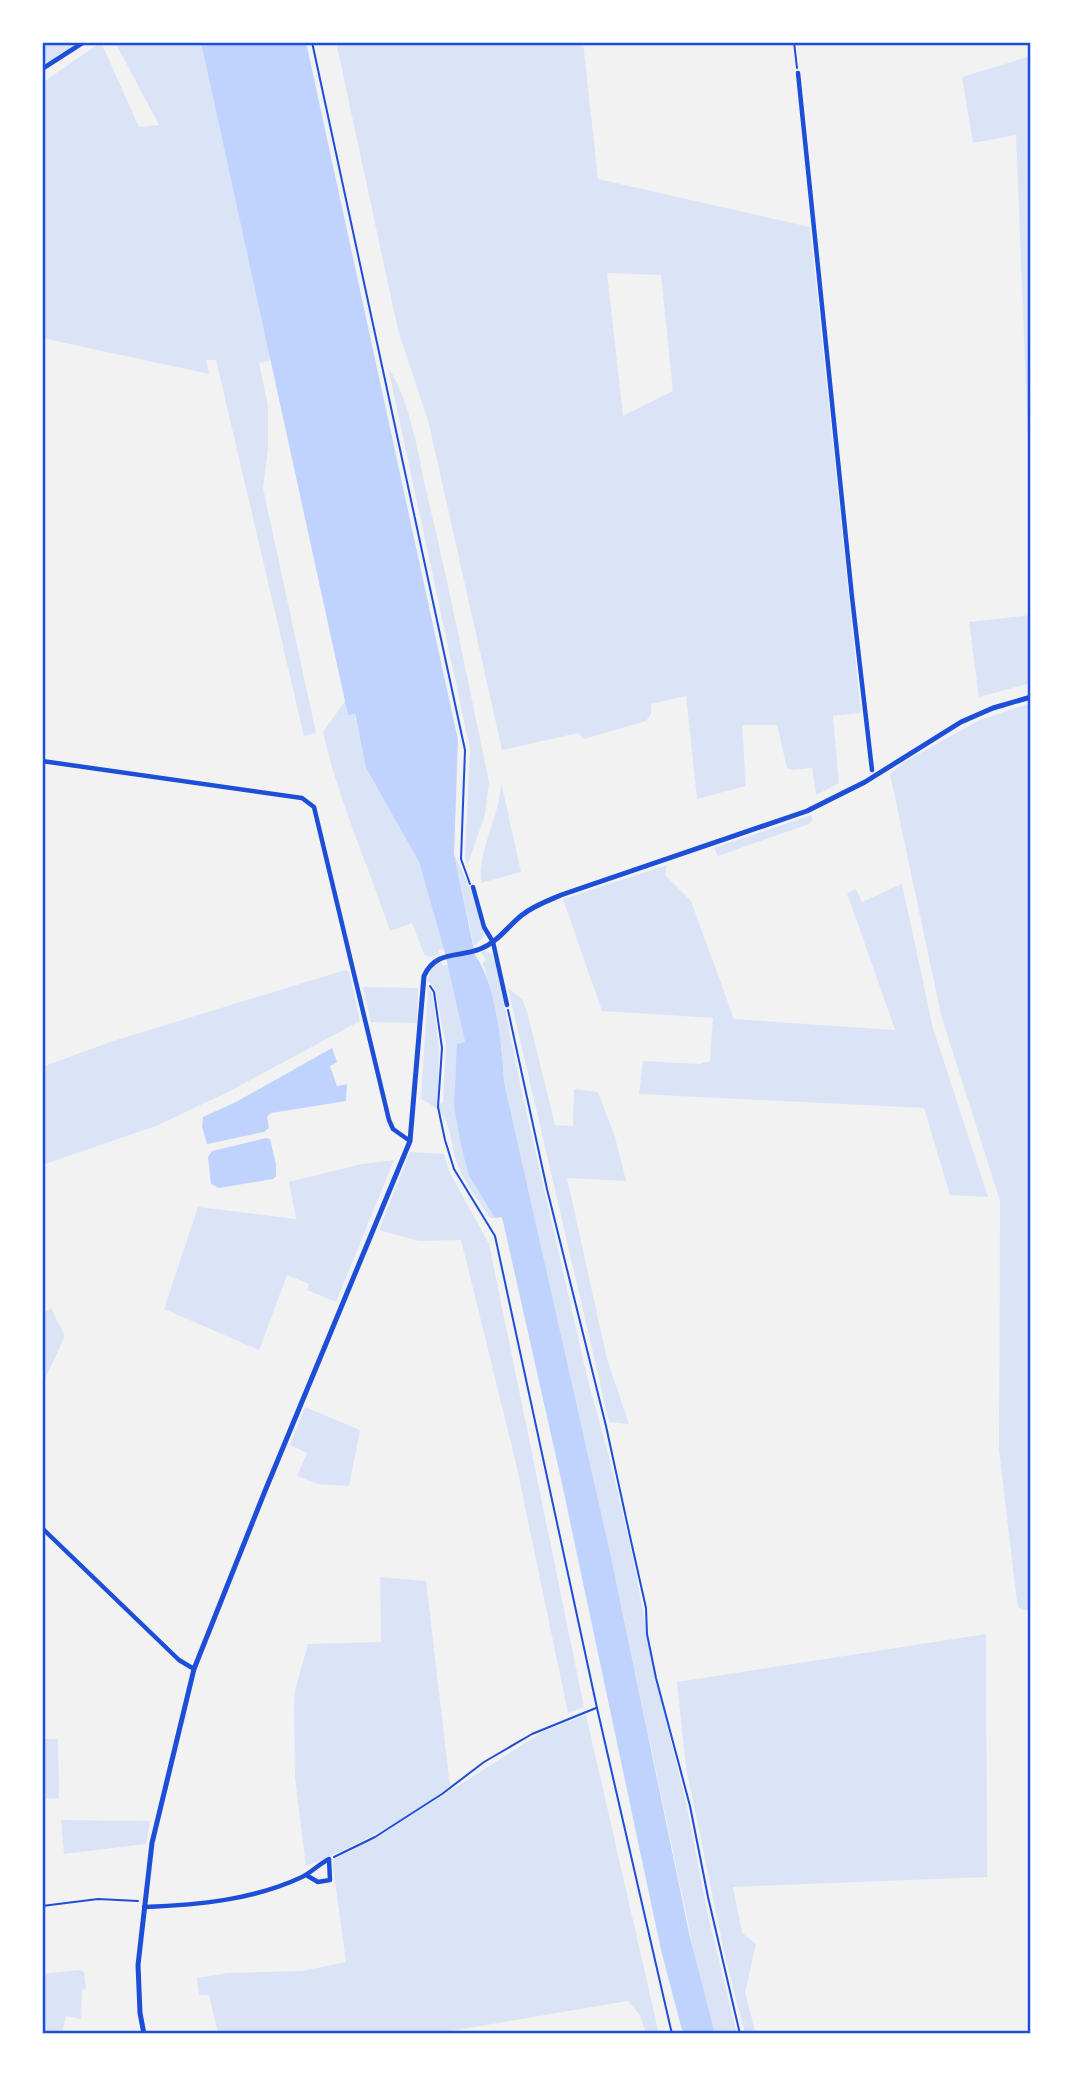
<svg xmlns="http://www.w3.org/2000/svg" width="1073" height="2076" font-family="'Open Sans',sans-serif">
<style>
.green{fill:#dbe4f7;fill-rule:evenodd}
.water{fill:#bfd3fe}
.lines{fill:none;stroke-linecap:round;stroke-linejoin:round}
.path{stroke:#1d4ed8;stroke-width:2}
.minor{stroke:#1d4ed8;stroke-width:4.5}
.tertiary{stroke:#1d4ed8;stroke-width:5}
.neatline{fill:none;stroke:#1d4ed8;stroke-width:2.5}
</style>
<rect width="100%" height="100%" fill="#f2f2f2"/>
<!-- green -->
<path class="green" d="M 42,42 L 77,42 L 67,52 L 42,65 Z
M 101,42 L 139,127 L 159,125 L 115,42 L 203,42 L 272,360 L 259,363 L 268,406 L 268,448 L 263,488 L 316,733 L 304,736 L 216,360 L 206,360 L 209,374 L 42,338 L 42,83 Z
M 336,42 L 583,42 L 598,179 L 810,227 L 861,713 L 833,716 L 839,783 L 816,795 L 812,768 L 792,770 L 787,768 L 777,725 L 742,725 L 746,786 L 697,799 L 686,696 L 651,704 L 651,714 L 646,721 L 584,739 L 578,733 L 502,750 L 429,424 L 398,330 ZM 607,273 L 661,275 L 673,391 L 623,416 Z
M 1031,56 L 1031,514 L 1016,135 L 973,143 L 962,77 Z
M 388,367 C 412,405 417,451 427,494 C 450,590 469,686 489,782 L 485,815 L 467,866 L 465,857 L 470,749 Z
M 1031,615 L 1031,683 L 979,697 L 969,622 Z
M 350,694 L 366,768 L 419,862 L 444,949 L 438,950 L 439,955 L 430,957 L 424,954 L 412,923 L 390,931 C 368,864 338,800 323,732 Z
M 1031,703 L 1031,1610 L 1023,1610 L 1018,1607 L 1016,1594 L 999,1450 L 1000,1201 L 941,1015 L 890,774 L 904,762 L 980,720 Z
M 501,782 L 521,872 L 481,883 C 478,848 500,817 501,782 Z
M 811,815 L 813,820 L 809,824 L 718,856 L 714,848 Z
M 454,854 C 466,880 482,908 484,937 L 474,946 Z
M 667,865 L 665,875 L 691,901 L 734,1019 L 895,1030 L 847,893 L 856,889 L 862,902 L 902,884 L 933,1028 L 988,1197 L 950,1195 L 924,1108 L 639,1094 L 643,1061 L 700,1064 L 710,1061 L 713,1018 L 602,1011 L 563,899 Z
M 485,951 L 492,954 L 496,965 L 522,1093 L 589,1385 L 611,1464 L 631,1549 L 658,1688 L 687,1807 L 707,1911 L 737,2034 L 715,2034 L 701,1985 L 611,1557 L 504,1082 L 502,1049 L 485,968 L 482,964 L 486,960 L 481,952 Z
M 441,962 L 443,966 L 448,965 L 465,1042 L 454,1106 L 469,1176 L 495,1218 L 490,1218 C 481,1203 468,1188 461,1172 C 445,1140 459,1117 421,1099 L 428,988 L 432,993 L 439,1048 L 438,1106 L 443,1102 L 446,1044 L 436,993 L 433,986 L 427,980 L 433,965 Z
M 345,970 L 349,972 L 360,1021 L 230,1091 L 156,1126 L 42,1165 L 42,1067 L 110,1042 Z
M 363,987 L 418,988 L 417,1023 L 371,1022 Z
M 508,988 L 522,999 L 527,1011 L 555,1125 L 573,1126 L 574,1089 L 598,1092 L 615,1137 L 626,1181 L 567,1178 L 607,1359 L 629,1424 L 609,1422 Z
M 410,1152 L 444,1154 L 449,1171 L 489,1244 L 584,1707 L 568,1713 L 515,1459 L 461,1240 L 419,1241 L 379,1230 Z
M 394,1160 L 336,1302 L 307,1290 L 309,1284 L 287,1275 L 259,1350 L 164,1309 L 198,1207 L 296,1219 L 289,1182 L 362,1164 Z
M 51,1308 L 65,1336 L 42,1386 L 42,1314 Z
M 305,1407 L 360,1430 L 349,1486 L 317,1484 L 297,1476 L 307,1453 L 290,1445 Z
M 380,1577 L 426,1581 L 450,1786 C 405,1820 358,1846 306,1866 L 295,1778 L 294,1706 L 295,1690 L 308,1644 L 381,1642 Z
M 986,1634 L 987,1877 L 733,1887 L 742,1933 L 756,1944 L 745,1992 L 756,2034 L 745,2034 L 725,1956 L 686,1767 L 677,1682 Z
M 586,1715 L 659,2034 L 646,2034 L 640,2015 L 628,2001 L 450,2031 L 449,2034 L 218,2034 L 209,1995 L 199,1995 L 197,1978 L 228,1973 L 302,1971 L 346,1962 L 332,1860 L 384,1833 L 544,1731 Z
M 42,1739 L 58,1739 L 59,1798 L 42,1799 Z
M 61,1820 L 150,1821 L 146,1844 L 64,1854 Z
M 79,1970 L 84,1972 L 86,1989 L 82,1990 L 81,2019 L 66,2016 L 62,2034 L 42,2034 L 42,1974 Z"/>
<!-- water -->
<path class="water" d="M 201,42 L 306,42 L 458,740 L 454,854 L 475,955 C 496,984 502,1046 504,1082 L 611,1557 L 689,1933 L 715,2034 L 683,2034 L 661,1950 L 561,1479 L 502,1217 L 495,1218 L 469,1176 L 461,1145 L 454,1106 L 457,1044 L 465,1042 L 445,953 L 419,862 L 366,768 L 355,714 L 348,715 Z
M 332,1048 L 337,1062 L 330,1066 L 337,1086 L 347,1084 L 346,1101 L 271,1113 L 267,1117 L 269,1128 L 264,1132 L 207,1144 L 202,1127 L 203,1117 L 236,1102 Z
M 266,1138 L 270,1139 L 276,1164 L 276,1176 L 273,1179 L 219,1188 L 211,1184 L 208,1157 L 212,1151 Z"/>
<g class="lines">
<!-- path -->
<path class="path" d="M 312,42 L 465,750 L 461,859 L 470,884
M 794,42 L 797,68
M 430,986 L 434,992 L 442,1048 L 438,1107 L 445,1140 L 454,1169 L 495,1236 L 597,1708 L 672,2034
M 508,1010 L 547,1189 L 606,1426 L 631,1541 L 646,1608 L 647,1634 L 656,1678 L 690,1806 L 708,1897 L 740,2034
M 334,1857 L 375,1837 L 442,1794 L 484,1762 L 532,1734 L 596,1708
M 42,1906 L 98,1899 L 138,1901"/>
<!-- minor -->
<path class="minor" d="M 42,69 L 84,42
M 798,73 L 852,597 L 872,770
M 42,761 L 302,798 L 314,807 L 389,1120 L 393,1129 L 410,1141
M 473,887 L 484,927 L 493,942 L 507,1005
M 42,1528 L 179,1660 L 194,1669
M 144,1907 C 198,1905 253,1900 302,1877 C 312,1872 319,1864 329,1859 L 330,1880 L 318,1882 L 306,1875"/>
<!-- tertiary -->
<path class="tertiary" d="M 144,2034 L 140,2013 L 138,1965 L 152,1843 L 194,1669 L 265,1491 L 410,1141 L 424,976 C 436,950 458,958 480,949 C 497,943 508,926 522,915 C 533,906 547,901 561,895 L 807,811 L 865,782 L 961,722 L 993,708 L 1031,697"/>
</g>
<!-- border -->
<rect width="1073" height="2076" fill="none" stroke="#ffffff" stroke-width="88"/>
<rect x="44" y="44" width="985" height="1988" class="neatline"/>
</svg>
